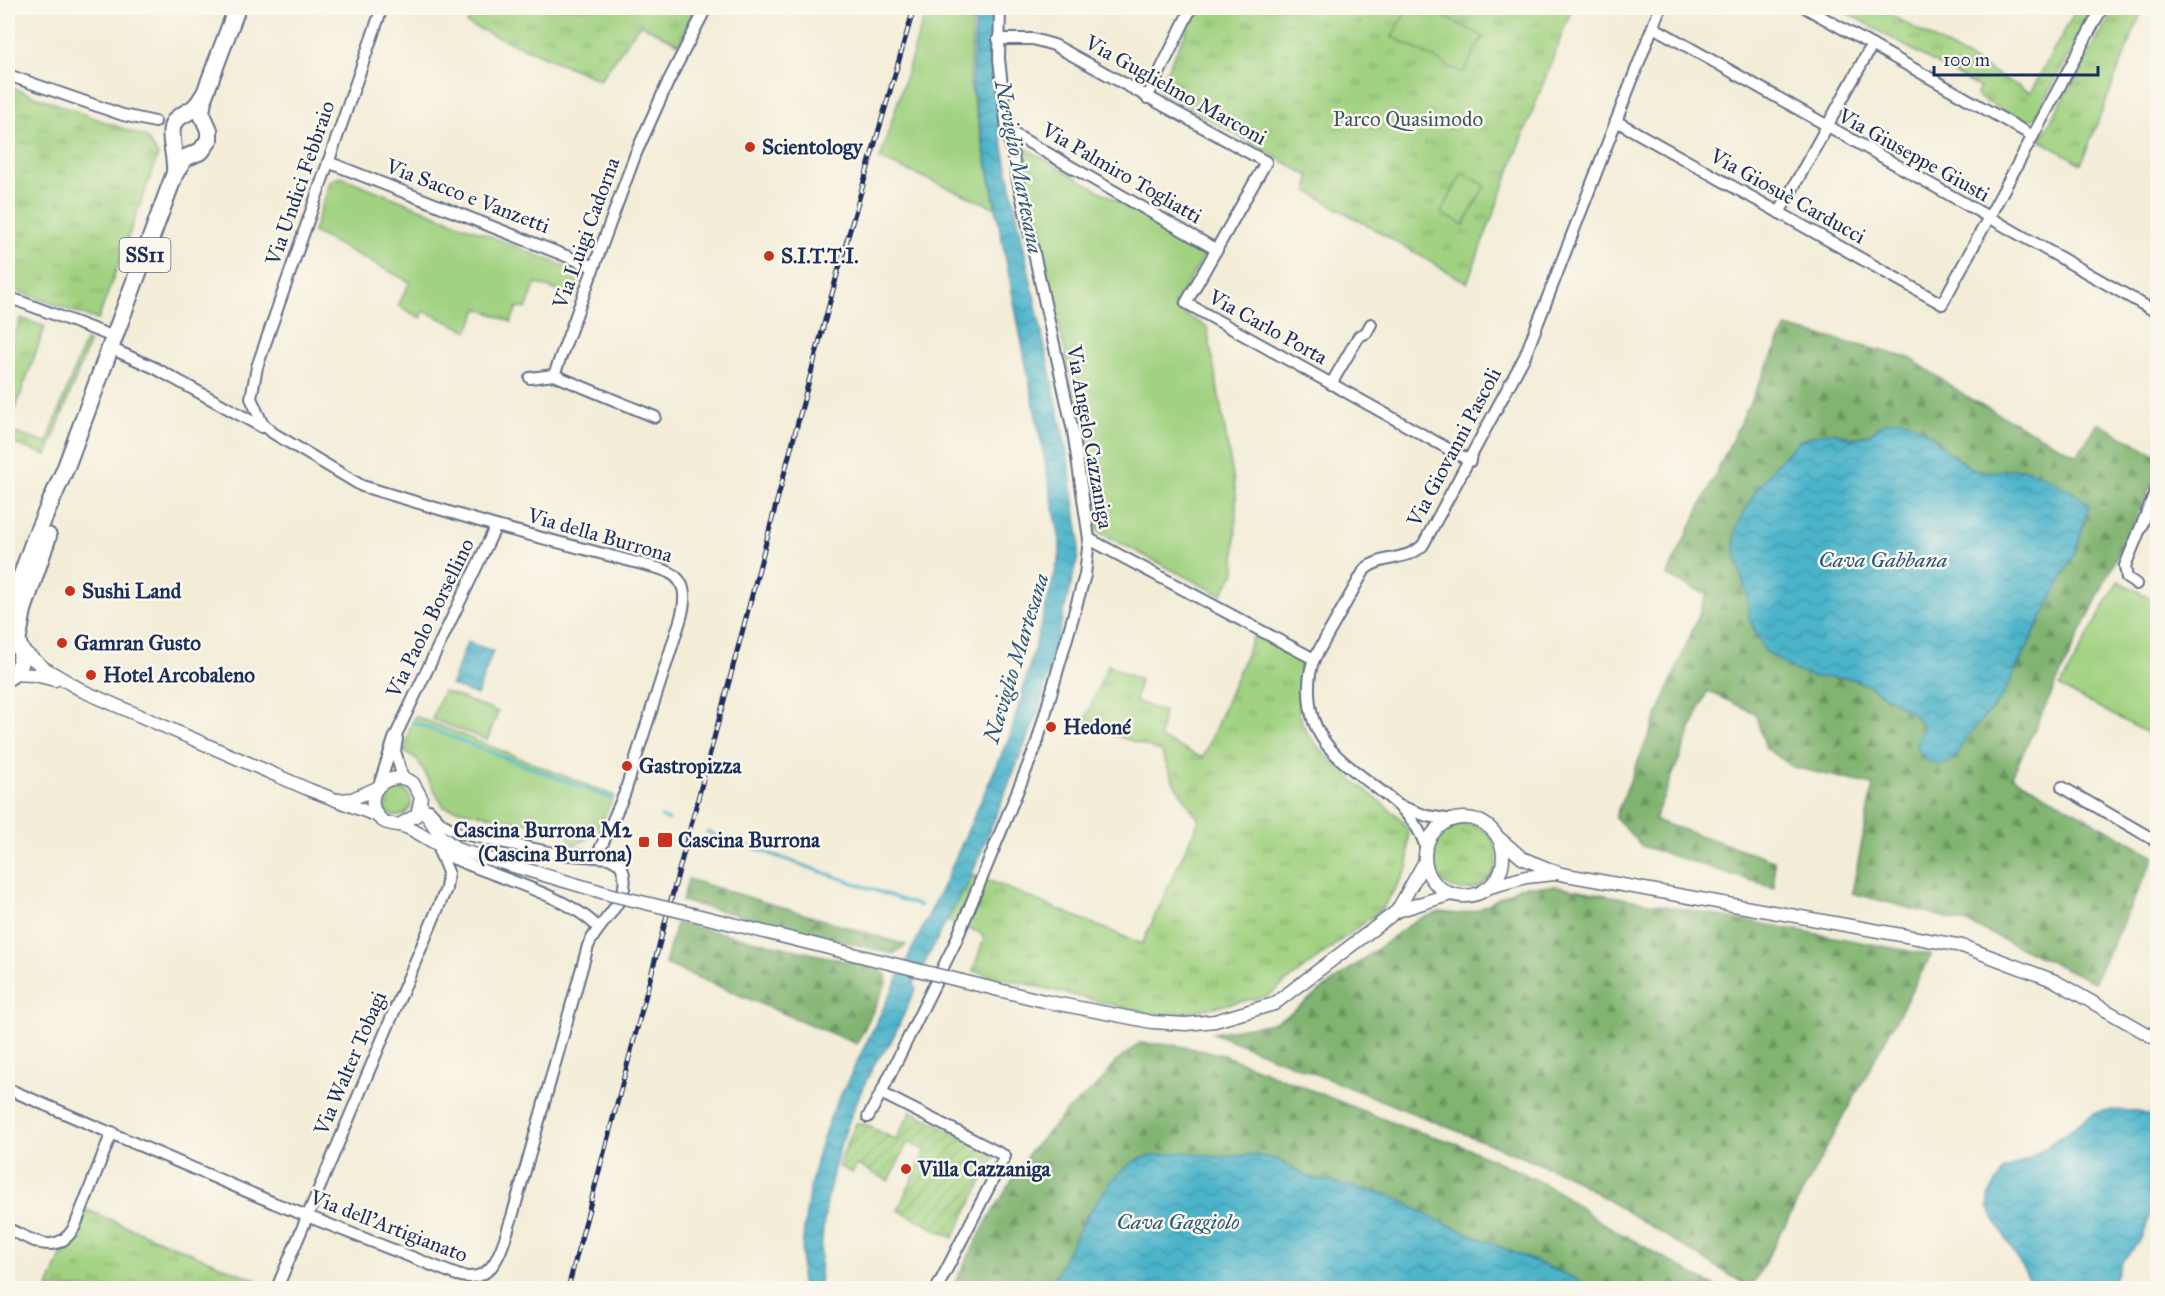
<svg xmlns="http://www.w3.org/2000/svg" width="2165" height="1296" viewBox="0 0 2165 1296" font-family="'IM FELL Great Primer',serif">
<style>
.grass{fill:url(#grass-tufts);stroke:#5e8070;stroke-width:1.5}
.forest{fill:url(#forest-firs);stroke:#4e7266;stroke-width:1.5;fill-rule:evenodd}
.park{fill:#a1d281;stroke:#5e8070;stroke-width:1.5}
.garden{fill:url(#garden-furrows);stroke:#5e8070;stroke-width:1.5}
.water{fill:url(#water-waves);stroke:#347294;stroke-width:1.5}
.lines{fill:none;stroke-linecap:round;stroke-linejoin:round}
.stream{stroke:#4cb4ca;stroke-width:3}
.minor-casing{stroke:#677289;stroke-width:14}
.tertiary-casing{stroke:#677289;stroke-width:15}
.primary-casing{stroke:#677289;stroke-width:20}
.minor{stroke:#fff;stroke-width:10}
.tertiary{stroke:#fff;stroke-width:12}
.primary{stroke:#fff;stroke-width:16}
.rail-casing{stroke:#1b2f5e;stroke-width:5}
.rail{stroke:#fbf7ec;stroke-width:3;stroke-dasharray:9;stroke-linecap:butt}
.tertiary-bridge-casing{stroke:#677289;stroke-width:15;stroke-linecap:butt}
.tertiary-bridge{stroke:#fff;stroke-width:12}
.poi-dot{fill:#c8321e;stroke:#fbf7ec;stroke-width:2}
.labels{text-anchor:middle;dominant-baseline:central;stroke-width:5;stroke-linejoin:round;paint-order:stroke}
.shield{fill:#fbf7ec;stroke:#5e6b89;stroke-width:1.5}
.shield-label{font-size:20px;font-weight:bold;fill:#1b2f5e}
.street-label{font-size:21px;fill:#1b2f5e;stroke:#fbf7ec}
.park-label{font-size:21px;fill:#3c5867;stroke:#fbf7ec}
.poi-label{font-size:21px;font-weight:bold;fill:#1b2f5e;stroke:#fbf7ec;text-anchor:start}
.water-label{font-size:22px;font-style:italic;fill:#2a577e;stroke:#fbf7ec}
</style>
<defs>
<pattern id="grass-tufts" width="24" height="20" patternUnits="userSpaceOnUse" patternTransform="scale(1.5)"><rect width="24" height="20" fill="#a1d281"/><path d="M3 7l-1-3M5 7V3M7 7l1-3M15 17l-1-3M17 17v-4M19 17l1-3" fill="none" stroke="#82ab6d"/></pattern>
<pattern id="forest-firs" width="22" height="20" patternUnits="userSpaceOnUse" patternTransform="scale(1.5)"><rect width="22" height="20" fill="#80b46f"/><path d="M5 1l3.5 6h-7zM16 11l3.5 6h-7z" fill="#68935e"/></pattern>
<pattern id="garden-furrows" width="10" height="10" patternUnits="userSpaceOnUse" patternTransform="scale(1.5)"><rect width="10" height="10" fill="#a1d281"/><path d="M-1 1l2-2M0 10L10 0M9 11l2-2" fill="none" stroke="#82ab6d"/></pattern>
<pattern id="water-waves" width="16" height="10" patternUnits="userSpaceOnUse" patternTransform="scale(1.5)"><rect width="16" height="10" fill="#4cb4ca"/><path d="M0 5q4-4 8 0t8 0" fill="none" stroke="#3e93a7"/></pattern>
</defs>
<rect width="100%" height="100%" fill="#fbf7ec"/>
<filter id="ink" filterUnits="userSpaceOnUse"><feTurbulence type="fractalNoise" baseFrequency=".0167" numOctaves="2"/><feDisplacementMap in="SourceGraphic" scale="12" xChannelSelector="R" yChannelSelector="G"/><feConvolveMatrix kernelMatrix="1 2 1 2 8 2 1 2 1" color-interpolation-filters="sRGB"/></filter>
<filter id="wash" filterUnits="userSpaceOnUse"><feTurbulence type="fractalNoise" baseFrequency=".008" numOctaves="4" result="noise"/><feDisplacementMap in="SourceGraphic" scale="24" xChannelSelector="R" yChannelSelector="G"/><feGaussianBlur stdDeviation="1.35" result="paint"/><feColorMatrix in="noise" values="0 0 0 0 0 0 0 0 0 0 0 0 0 0 0 0 0 1.4 0 .05"/><feComposite in="paint" operator="in"/></filter>
<g filter="url(#wash)">
<rect width="100%" height="100%" fill="#f3edd8"/>
<g class="grass">
<path d="M476 8H695L679 44 640 24 600 80 467 24Z"/>
<path d="M1198 8H1572L1467 283 1308 191 1309 176 1161 92 1159 86Z"/>
<path d="M1838 8H1879L2030 93 2077 8H2095L2035 118 2023 122 1976 96 1980 88Z"/>
<path d="M2115 8H2143L2081 164 2040 140Z"/>
<path d="M8 86 146 137 158 155 98 320 8 288Z"/>
<path d="M21 318 45 327 8 429V353Z"/>
<path d="M85 341 89 343 47 455 8 442V431L47 443Z"/>
<path d="M1254 635 1298 659 1305 673C1301 687 1297 703 1301 719 1310 752 1375 796 1402 820L1408 831V868L1382 909 1268 996 1180 1014 1147 1013 973 971 984 938 979 932 948 922 969 877 978 876 1142 944 1199 820 1174 783 1161 751 1083 724 1108 665 1140 680 1135 701 1164 712 1160 738 1203 758Z"/>
<circle cx="397" cy="802" r="14"/>
<circle cx="1464" cy="857" r="33"/>
<path d="M87 1210 256 1280 253 1288H48L64 1248 76 1237Z"/>
</g>
<g class="forest">
<path d="M1786 327 1910 358 1972 400 2077 455 2098 423 2157 455V473L2012 776 2155 856 2094 982 1970 924 1852 893 1873 785 1793 767 1766 748 1755 713 1707 691 1654 820 1774 860V888L1642 846 1615 817 1707 595 1667 576ZM1883 423 1933 435 1944 449 1973 469 1992 472 2027 469 2074 493 2085 522 2069 564 2002 697 1965 739 1957 756 1924 729 1914 714 1899 704 1868 685 1850 678 1832 677 1749 619 1748 600 1739 565 1744 513 1774 466 1787 454 1834 432C1855 441 1866 438 1883 423Z"/>
<path d="M688 879 906 945 893 954 682 901Z"/>
<path d="M1529 886H1557L1931 955 1751 1288 1567 1175 1213 1033 1273 1023 1288 1015 1416 920 1440 912 1459 914 1478 910 1519 887Z"/>
<path d="M676 923 877 968 886 975 887 982 857 1044 665 964Z"/>
<path d="M1139 1043 1175 1045 1224 1055 1403 1127 1458 1144 1523 1173 1560 1193 1599 1221 1718 1288H1591L1574 1278 1439 1221 1392 1196 1308 1177 1276 1159 1254 1155 1214 1157 1185 1152 1087 1214 1050 1288H952L987 1221 1029 1153 1067 1111 1100 1083 1115 1063Z"/>
</g>
<g class="park">
<path d="M927 8H973L970 84 996 208 880 159Z"/>
<path d="M1408 8H1427L1483 36 1463 73 1392 37Z"/>
<path d="M1018 144 1206 252 1174 308 1207 327 1236 494 1235 572 1221 595 1097 531 1093 474Z"/>
<path d="M1462 173 1485 185 1464 225 1441 213Z"/>
<path d="M341 177 575 270 581 278 574 297 536 283 526 309 517 307 511 322 479 308 468 331 424 311 421 318 398 306 410 282 313 232 331 180Z"/>
<path d="M2118 581 2157 601V738L2060 687Z"/>
<path d="M443 691 498 712 487 740 432 719Z"/>
<path d="M415 716 614 796C603 817 596 843 570 845L567 830 444 807 417 759 405 752 410 727Z"/>
</g>
<path class="garden" d="M911 1111 996 1154 953 1238 898 1210 926 1150 908 1142 889 1181 857 1165 852 1173 838 1166 856 1123 867 1125 896 1140Z"/>
<g class="water">
<path d="M976 8H995L993 56 1003 148 1068 458 1079 537 1078 557 1039 710 965 891H962L913 986 916 988C907 1006 898 1029 889 1045 885 1051 879 1056 875 1063 838 1133 819 1210 820 1288H801C801 1227 809 1170 832 1113L944 884 1011 733 1060 555V540L972 85Z"/>
<path d="M1900 419C1935 430 1941 452 1971 468 1989 477 2007 467 2025 469 2039 471 2077 495 2089 504L2077 548 2002 697 1965 739 1957 756 1942 766 1925 760 1915 744 1924 729 1914 714 1868 685 1850 678 1813 677 1796 671 1765 651 1749 619 1748 600 1734 546 1736 529 1752 497 1774 466 1799 441 1815 435 1834 432 1851 439 1869 435 1883 423Z"/>
<path d="M467 642 493 651 477 695 451 685Z"/>
<path d="M2108 1110 2136 1111 2157 1117 2158 1171 2155 1183 2157 1209 2150 1213C2144 1239 2141 1240 2125 1258 2118 1266 2115 1280 2109 1288H2034L1988 1207 1990 1193 2004 1170 2028 1159 2094 1113Z"/>
<path d="M1186 1152 1214 1157 1254 1155 1276 1159 1308 1177 1392 1196 1439 1221 1574 1278 1591 1288H1050C1067 1252 1102 1176 1139 1159 1152 1154 1172 1154 1186 1152Z"/>
</g>
<g class="lines">
<g class="stream">
<path d="M413 722 612 799"/>
<path d="M661 817 669 820"/>
<path d="M707 832 920 906"/>
</g>
</g>
</g>
<g filter="url(#ink)">
<g class="lines">
<defs>
<g id="minor">
<path d="M382 8 257 367 251 398 262 423 273 433 362 486 496 526 661 569C688 577 687 598 680 621L624 795 597 856"/>
<path d="M1806 8 2033 136"/>
<path d="M1653 27 2158 313"/>
<path d="M998 39H1033L1054 45 1266 162 1186 303 1470 461"/>
<path d="M8 75 123 115 155 122"/>
<path d="M1147 98 1191 8"/>
<path d="M1616 121 1942 304 2102 8"/>
<path d="M1007 130 1217 250"/>
<path d="M328 162 594 267"/>
<path d="M1779 213 1872 45"/>
<path d="M8 297 114 337"/>
<path d="M110 348 155 368 262 427"/>
<path d="M554 375 636 153 669 80 706 8"/>
<path d="M554 375 655 417"/>
<path d="M530 378 554 375"/>
<path d="M1331 384 1359 336 1366 333 1371 324"/>
<path d="M1089 539 1314 659 1365 569C1382 555 1408 561 1423 545L1525 356 1660 8"/>
<path d="M2136 584 2127 578 2125 566 2158 485"/>
<path d="M1314 659C1309 672 1308 690 1310 705 1319 775 1408 784 1426 848"/>
<path d="M397 739 395 751 403 778"/>
<path d="M379 786 394 739 496 526"/>
<path d="M2062 787 2158 842"/>
<path d="M1400 806 1427 816 1452 820"/>
<path d="M440 852C482 874 569 894 598 928"/>
<path d="M8 1089 274 1203 457 1275C496 1287 502 1245 512 1217L588 946C599 919 638 898 620 864L609 858 558 854 459 833 442 824 429 810"/>
<path d="M868 1117 881 1093"/>
<path d="M8 1229C33 1240 57 1258 75 1226L112 1132"/>
<path d="M277 1288 446 889 448 872 440 853"/>
<path d="M937 1288 1005 1156 881 1093 955 943 1036 746 1085 575 1089 539 1073 431 1007 130 999 59 1000 8"/>
</g>
<g id="tertiary">
<path d="M21 649 44 668 83 691 310 790 378 816"/>
<path d="M12 674 35 675 55 680"/>
<path d="M337 800 352 799 377 788"/>
<path d="M421 805 440 836 459 850 612 895"/>
<circle cx="1464" cy="857" r="39"/>
<path d="M399 825 417 815 421 797 413 783C392 768 361 790 377 815 384 826 395 823 406 827 427 836 441 851 465 853"/>
<path d="M1499 838 1522 858 1561 874 1962 946 2055 981 2158 1040"/>
<path d="M1490 887 1526 877 1554 874"/>
<path d="M1397 911 1425 861"/>
<path d="M696 915 877 960"/>
<path d="M962 981 1044 1001 1152 1022 1186 1024 1215 1021 1274 1004 1397 911 1451 894"/>
</g>
<g id="primary">
<path d="M175 173C177 156 166 132 175 121 184 110 192 116 203 96"/>
<path d="M8 614 35 538 66 467 175 173 185 158 201 151 209 140V130L201 112 204 96 237 8"/>
<path d="M17 642 23 610 48 536"/>
<path d="M8 677C26 667 26 646 8 635"/>
</g>
</defs>
<use href="#minor" class="minor-casing"/>
<use href="#tertiary" class="tertiary-casing"/>
<use href="#primary" class="primary-casing"/>
<use href="#minor" class="minor"/>
<use href="#tertiary" class="tertiary"/>
<use href="#primary" class="primary"/>
<defs>
<path id="rail" d="M568 1288 837 275 914 8"/>
</defs>
<use href="#rail" class="rail-casing"/>
<use href="#rail" class="rail"/>
<defs>
<g id="tertiary-bridge">
<path d="M612 895 696 915"/>
<path d="M877 960 962 981"/>
</g>
</defs>
<use href="#tertiary-bridge" class="tertiary-bridge-casing"/>
<use href="#tertiary-bridge" class="tertiary-bridge"/>
</g>
</g>
<g class="poi-dot">
<circle cx="750" cy="147" r="6"/>
<circle cx="769" cy="256" r="6"/>
<circle cx="70" cy="591" r="6"/>
<circle cx="62" cy="643" r="6"/>
<circle cx="91" cy="675" r="6"/>
<circle cx="1051" cy="727" r="6"/>
<circle cx="627" cy="766" r="6"/>
<rect x="657" y="832" width="16" height="16" rx="3"/>
<rect x="638" y="836" width="12" height="12" rx="3"/>
<circle cx="906" cy="1169" r="6"/>
</g>
<g class="labels">
<rect class="shield" x="119.5" y="238" width="51" height="34" rx="4.5"/>
<g class="shield-label">
<text x="145" y="255">SS11</text>
</g>
<g class="street-label">
<text transform="translate(1176 90) rotate(29)">Via Guglielmo Marconi</text>
<text transform="translate(1914 155) rotate(29)">Via Giuseppe Giusti</text>
<text transform="translate(1122 173) rotate(30)">Via Palmiro Togliatti</text>
<text transform="translate(300 183) rotate(-71)">Via Undici Febbraio</text>
<text transform="translate(468 196) rotate(21)">Via Sacco e Vanzetti</text>
<text transform="translate(1788 196) rotate(29)">Via Giosuè Carducci</text>
<text transform="translate(586 233) rotate(-70)">Via Luigi Cadorna</text>
<text transform="translate(1268 327) rotate(29)">Via Carlo Porta</text>
<text transform="translate(1090 437) rotate(80)">Via Angelo Cazzaniga</text>
<text transform="translate(1454 447) rotate(-62)">Via Giovanni Pascoli</text>
<text transform="translate(600 535) rotate(16)">Via della Burrona</text>
<text transform="translate(430 618) rotate(-64)">Via Paolo Borsellino</text>
<text transform="translate(350 1063) rotate(-67)">Via Walter Tobagi</text>
<text transform="translate(389 1226) rotate(21)">Via dell'Artigianato</text>
</g>
<g class="park-label">
<text x="1408" y="119">Parco Quasimodo</text>
</g>
<g class="poi-label">
<text x="762" y="147">Scientology</text>
<text x="781" y="256">S.I.T.T.I.</text>
<text x="82" y="591">Sushi Land</text>
<text x="74" y="643">Gamran Gusto</text>
<text x="103" y="675">Hotel Arcobaleno</text>
<text x="1063" y="727">Hedoné</text>
<text x="639" y="766">Gastropizza</text>
<text x="632" y="830" text-anchor="end">Cascina Burrona M2<tspan x="632" dy="24">(Cascina Burrona)</tspan></text>
<text x="678" y="840">Cascina Burrona</text>
<text x="918" y="1169">Villa Cazzaniga</text>
</g>
<g class="water-label">
<text transform="translate(1019 167) rotate(79)">Naviglio Martesana</text>
<text x="1883" y="559">Cava Gabbana</text>
<text transform="translate(1016 658) rotate(-73)">Naviglio Martesana</text>
<text x="1178" y="1221">Cava Gaggiolo</text>
</g>
</g>
<rect width="2165" height="1296" fill="none" stroke="#fbf7ec" stroke-width="30"/>
<path d="M1934 66v9h164v-9" fill="none" stroke="#1b2f5e" stroke-width="3"/>
<text x="1943" y="66" font-size="18" fill="#1b2f5e" stroke="#fbf7ec" stroke-width="4.5" paint-order="stroke">100 m</text>
</svg>
